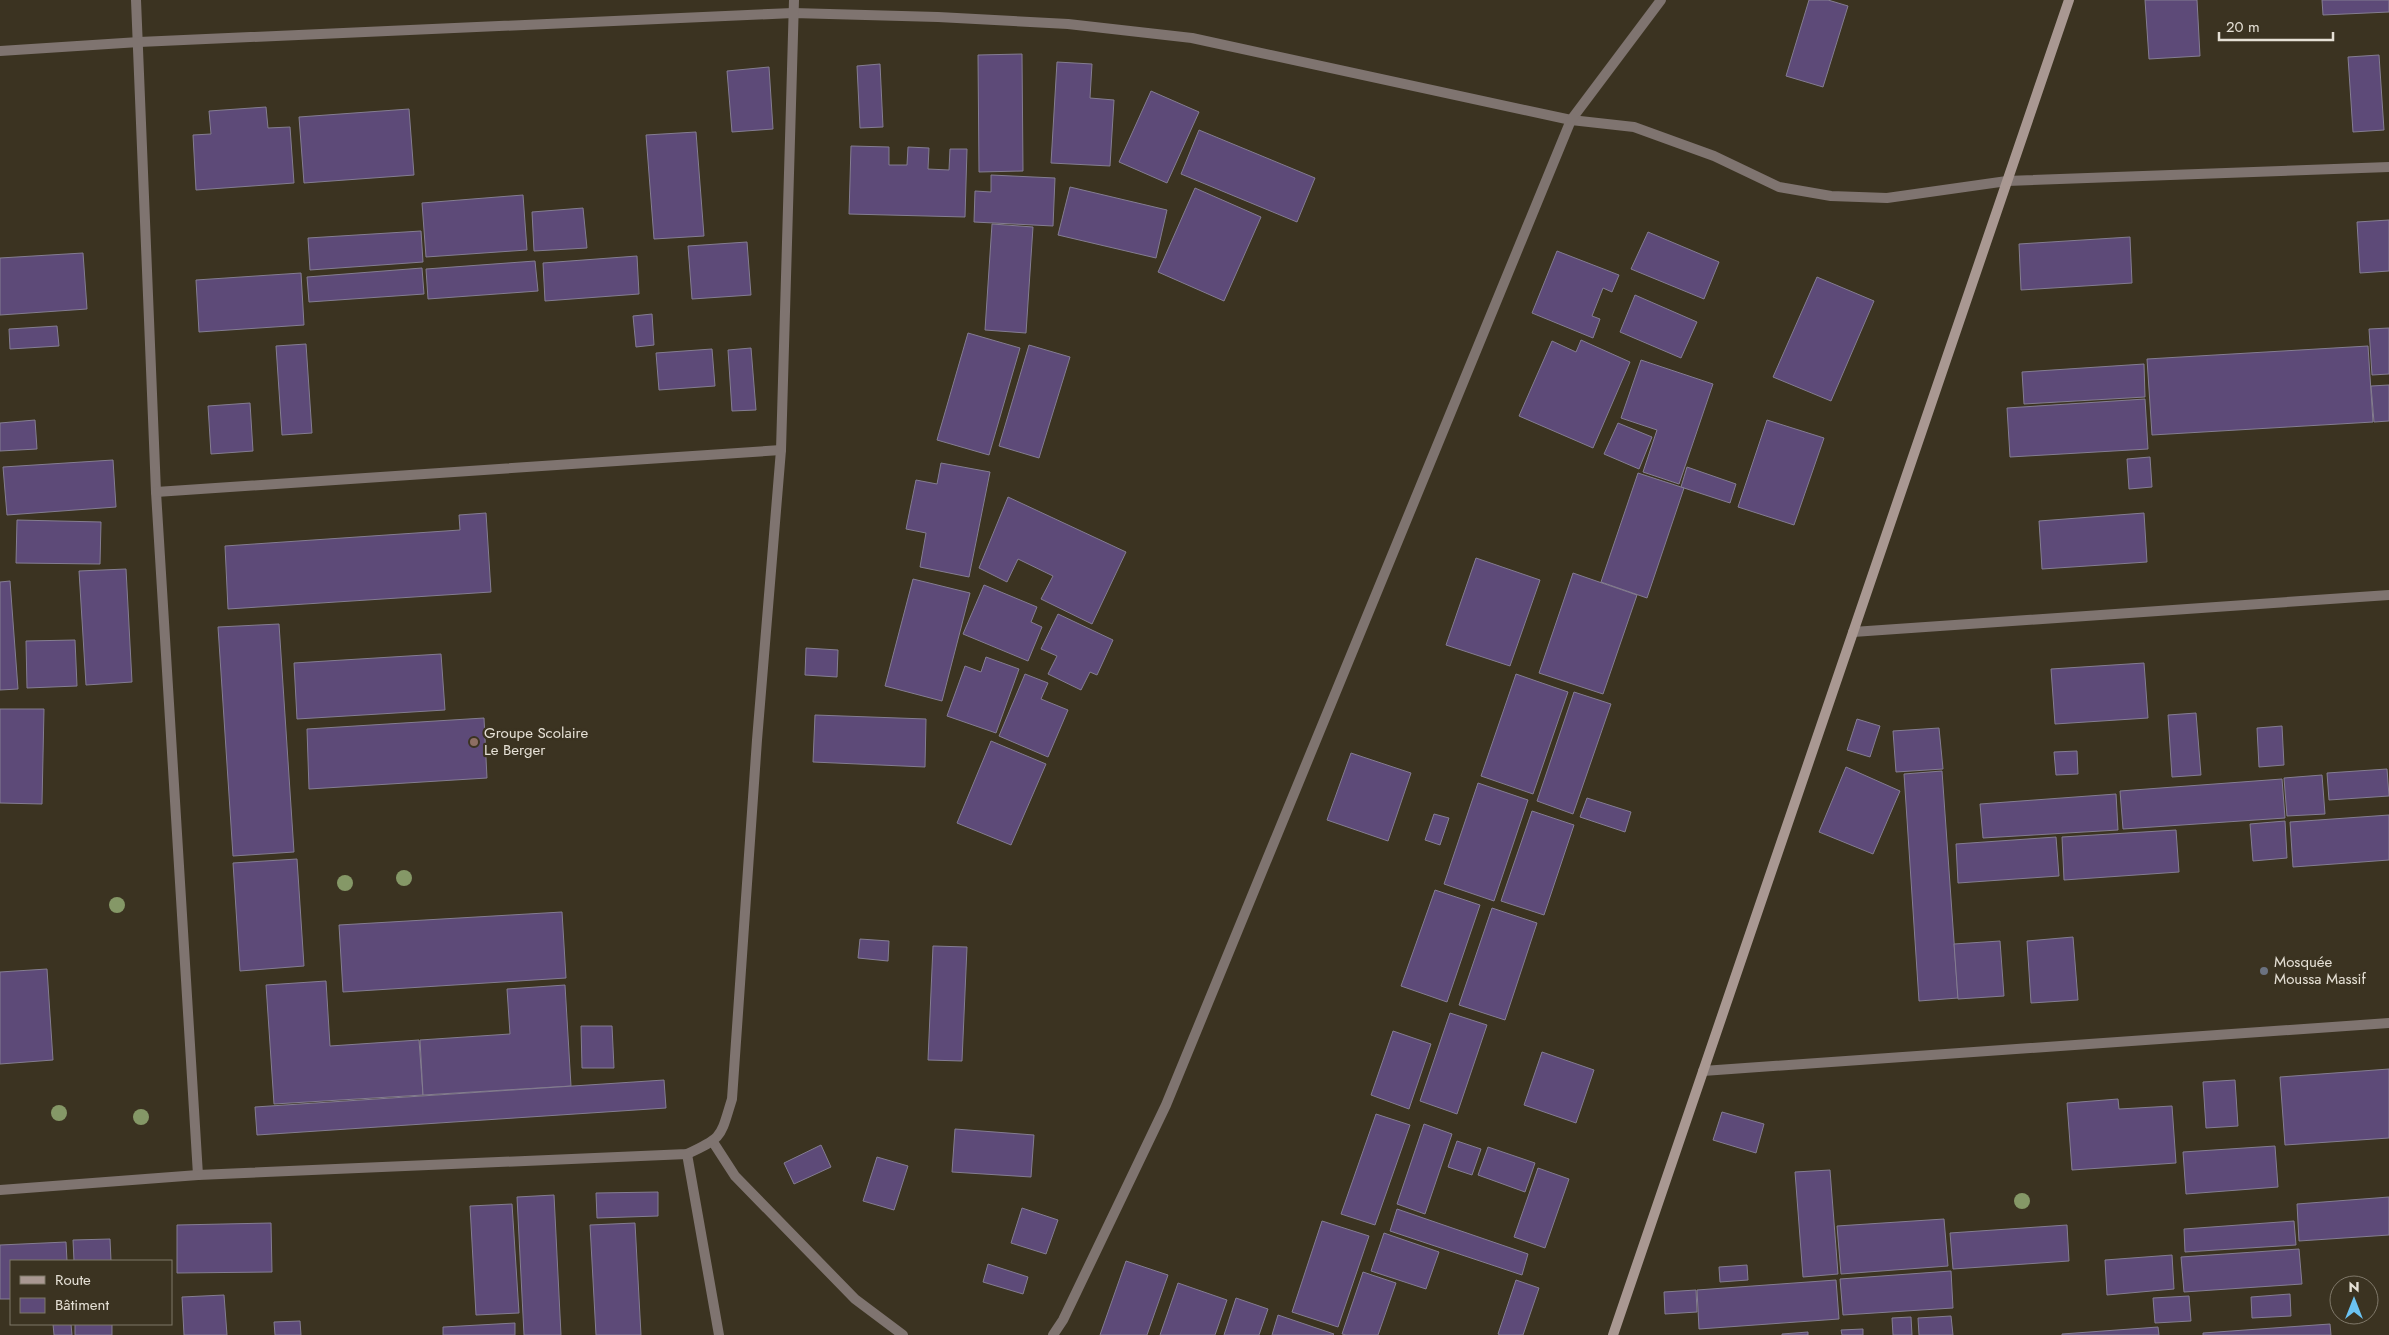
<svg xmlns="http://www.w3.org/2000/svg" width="2389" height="1335" viewBox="0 0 2389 1335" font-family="Jost,sans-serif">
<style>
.building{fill:#5d4a78;stroke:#847d91}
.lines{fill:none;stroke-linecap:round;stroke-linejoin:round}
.street{stroke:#7f7470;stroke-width:10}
.secondary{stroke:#a99892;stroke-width:10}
.tree{fill:#859867}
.education-dot{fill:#8d6e63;stroke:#3b3321;stroke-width:2}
.worship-dot{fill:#6b7280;stroke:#3b3321;stroke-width:2}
.labels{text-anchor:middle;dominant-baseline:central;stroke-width:4.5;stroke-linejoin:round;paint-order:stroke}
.poi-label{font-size:15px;fill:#e5e0d5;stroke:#3b3321;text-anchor:start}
</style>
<rect width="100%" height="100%" fill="#3b3321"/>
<g class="building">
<path d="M1809 0H1828L1848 6 1823 87 1786 76Z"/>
<path d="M2145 0H2197L2200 56 2149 59Z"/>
<path d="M2322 0H2389V12L2323 15Z"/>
<path d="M1022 54 1023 171 979 172 978 55Z"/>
<path d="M2379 55 2384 130 2353 132 2348 57Z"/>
<path d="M1057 62 1092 64 1090 98 1114 100 1110 166 1051 163Z"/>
<path d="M880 64 883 127 860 128 857 66Z"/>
<path d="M769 67 773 129 732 132 727 71Z"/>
<path d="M1151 91 1199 112 1167 183 1119 162Z"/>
<path d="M266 107 268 128 290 127 294 183 196 190 193 135 211 134 209 111Z"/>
<path d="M409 109 414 175 304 183 299 117Z"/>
<path d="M1199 130 1315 178 1297 222 1181 174Z"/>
<path d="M696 132 704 236 654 239 646 135Z"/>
<path d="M851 146 889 147V165H907L908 147 929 148 928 169 949 170 950 149H967L965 217 849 214Z"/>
<path d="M991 175 1055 178 1053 226 974 222 975 191 991 192Z"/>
<path d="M1070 187 1167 210 1156 258 1058 235Z"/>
<path d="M1195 188 1261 217 1224 301 1158 272Z"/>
<path d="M523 195 527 250 426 257 422 203Z"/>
<path d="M583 208 587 248 534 251 532 212Z"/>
<path d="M2389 220V271L2360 273 2357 222Z"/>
<path d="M992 224 1033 227 1026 333 985 330Z"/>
<path d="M421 231 423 262 310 270 308 238Z"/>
<path d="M1648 232 1719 262 1704 299 1631 269Z"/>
<path d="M2130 237 2132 283 2021 290 2019 244Z"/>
<path d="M747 242 751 295 692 299 688 246Z"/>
<path d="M1557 251 1619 275 1612 292 1603 288 1592 316 1600 319 1593 338 1532 313Z"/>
<path d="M83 253 87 309 0 315V258Z"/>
<path d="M637 256 639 294 545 301 543 263Z"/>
<path d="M535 261 538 291 428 299 426 269Z"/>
<path d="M422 268 424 294 309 302 307 277Z"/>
<path d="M301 273 304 325 199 332 196 280Z"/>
<path d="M1817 277 1874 301 1831 401 1773 377Z"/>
<path d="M1635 295 1697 322 1681 358 1620 332Z"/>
<path d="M652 314 654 345 636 347 633 316Z"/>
<path d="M57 326 59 346 10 349 9 329Z"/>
<path d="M2389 328V374L2372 375 2369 329Z"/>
<path d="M968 333 1020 348 989 455 937 440Z"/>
<path d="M1581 340 1630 362 1593 448 1519 416 1552 341 1576 352Z"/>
<path d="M306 344 312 433 282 435 276 346Z"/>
<path d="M1029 345 1070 357 1039 458 999 446Z"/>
<path d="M2368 346 2373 422 2152 435 2147 359Z"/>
<path d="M751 348 756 410 732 411 728 350Z"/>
<path d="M712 349 715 386 659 390 656 353Z"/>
<path d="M1641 360 1713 384 1679 484 1643 472 1657 430 1621 418Z"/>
<path d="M2144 364 2145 397 2024 404 2022 372Z"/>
<path d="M2389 385V421L2374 422 2371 386Z"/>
<path d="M2145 399 2148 449 2010 457 2007 408Z"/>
<path d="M250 403 253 451 211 454 208 406Z"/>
<path d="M35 420 37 449 0 451V423Z"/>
<path d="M1767 420 1824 438 1794 525 1738 507Z"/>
<path d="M1618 423 1652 437 1639 469 1604 454Z"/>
<path d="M2150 457 2152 487 2129 489 2127 459Z"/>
<path d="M113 460 116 507 7 515 3 467Z"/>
<path d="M941 463 990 472 969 577 920 567 926 533 906 529 916 480 937 484Z"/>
<path d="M1687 467 1736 484 1730 503 1681 487Z"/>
<path d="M1638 473 1684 488 1647 598 1601 582Z"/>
<path d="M1008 497 1126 552 1092 624 1041 599 1053 576 1018 559 1007 582 979 568Z"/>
<path d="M486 513 491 592 228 609 225 546 460 530 459 515Z"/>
<path d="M2144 513 2147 562 2042 569 2039 521Z"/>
<path d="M17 520 101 522 100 564 16 563Z"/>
<path d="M1476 558 1540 580 1510 666 1446 645Z"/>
<path d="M126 569 132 682 86 685 79 571Z"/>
<path d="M1573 573 1637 595 1603 694 1539 673Z"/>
<path d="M913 579 970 593 942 701 885 686Z"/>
<path d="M10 581 18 689 0 690V582Z"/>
<path d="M984 585 1037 607 1031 622 1042 627 1028 661 963 634Z"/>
<path d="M1058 614 1113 640 1097 675 1090 672 1081 690 1048 674 1057 656 1041 649Z"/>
<path d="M279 624 294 852 233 856 218 627Z"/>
<path d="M75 640 77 686 27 688 26 641Z"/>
<path d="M806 648 838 650 837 677 805 675Z"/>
<path d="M441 654 445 710 297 719 294 663Z"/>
<path d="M986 657 1019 669 996 733 947 716 965 666 981 672Z"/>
<path d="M2144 663 2148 718 2055 724 2051 669Z"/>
<path d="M1025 674 1048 683 1041 699 1068 710 1048 757 999 736Z"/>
<path d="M1516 674 1568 692 1533 794 1481 776Z"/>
<path d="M1574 692 1611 704 1573 814 1537 801Z"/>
<path d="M0 709H44L42 804 0 803Z"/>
<path d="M2196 713 2201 775 2172 777 2168 715Z"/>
<path d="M815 715 926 719 925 767 813 762Z"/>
<path d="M484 718 487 778 309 789 307 729Z"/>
<path d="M1857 719 1880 726 1870 757 1847 750Z"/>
<path d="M2282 726 2284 765 2259 767 2257 728Z"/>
<path d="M1939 728 1943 769 1896 772 1893 731Z"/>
<path d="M991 741 1046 764 1011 845 957 823Z"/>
<path d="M2077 751 2078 774 2056 775 2054 752Z"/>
<path d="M1351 753 1411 773 1388 841 1327 820Z"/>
<path d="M1846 767 1900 791 1873 854 1819 832Z"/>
<path d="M2387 769 2389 796 2329 800 2327 773Z"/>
<path d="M1942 771 1958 998 1919 1001 1904 774Z"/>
<path d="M2322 775 2325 814 2287 816 2284 778Z"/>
<path d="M2282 779 2285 818 2123 829 2120 791Z"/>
<path d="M1478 783 1528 800 1494 901 1444 884Z"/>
<path d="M2116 794 2118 830 1983 838 1980 804Z"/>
<path d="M1587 798 1631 812 1625 832 1580 817Z"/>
<path d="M1532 811 1574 825 1544 915 1501 901Z"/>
<path d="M1434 814 1449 818 1440 845 1425 840Z"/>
<path d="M2389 815V860L2293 867 2290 822Z"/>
<path d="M2285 821 2287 858 2253 861 2250 824Z"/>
<path d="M2176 830 2179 872 2064 880 2062 837Z"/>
<path d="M2056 837 2059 876 1958 883 1956 844Z"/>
<path d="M297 859 304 966 240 971 233 863Z"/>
<path d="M1435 890 1480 905 1447 1002 1401 986Z"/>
<path d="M1492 908 1537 923 1505 1020 1459 1005Z"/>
<path d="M562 912 566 978 343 992 339 925Z"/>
<path d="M2073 937 2078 1000 2031 1003 2027 941Z"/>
<path d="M860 939 889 941 888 961 858 958Z"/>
<path d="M2000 941 2004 996 1958 999 1954 944Z"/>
<path d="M933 946 967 947 962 1061 928 1060Z"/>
<path d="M47 969 53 1060 0 1064V972Z"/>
<path d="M326 981 330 1046 419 1040 423 1095 274 1104 266 985Z"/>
<path d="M565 985 571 1086 423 1095 420 1040 510 1034 507 989Z"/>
<path d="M1450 1013 1487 1025 1457 1114 1420 1101Z"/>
<path d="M581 1026H612L614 1068H582Z"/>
<path d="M1393 1031 1431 1044 1409 1109 1371 1095Z"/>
<path d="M1542 1052 1594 1070 1576 1123 1524 1105Z"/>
<path d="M2389 1069V1138L2285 1145 2280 1077Z"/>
<path d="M664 1080 666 1108 257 1135 255 1107Z"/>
<path d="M2235 1080 2238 1126 2206 1128 2203 1082Z"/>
<path d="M2118 1099 2119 1109 2172 1106 2176 1163 2072 1170 2067 1103Z"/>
<path d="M1722 1112 1764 1124 1756 1153 1713 1140Z"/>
<path d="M1376 1114 1410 1125 1375 1225 1341 1214Z"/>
<path d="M1424 1124 1452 1134 1425 1214 1397 1204Z"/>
<path d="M955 1129 1034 1135 1031 1177 952 1172Z"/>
<path d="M1457 1141 1481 1149 1472 1175 1448 1167Z"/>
<path d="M821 1145 831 1167 794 1184 784 1163Z"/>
<path d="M2275 1146 2278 1187 2186 1194 2183 1152Z"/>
<path d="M1488 1147 1535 1163 1525 1192 1478 1175Z"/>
<path d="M877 1157 908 1166 894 1210 863 1201Z"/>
<path d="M1538 1168 1569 1179 1545 1248 1514 1237Z"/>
<path d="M1830 1170 1838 1274 1803 1277 1795 1172Z"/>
<path d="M658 1192V1216L597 1218 596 1193Z"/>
<path d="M554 1195 561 1335H524L517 1197Z"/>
<path d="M2389 1197V1235L2299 1241 2297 1204Z"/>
<path d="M512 1204 519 1313 476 1315 470 1206Z"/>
<path d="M1022 1208 1058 1220 1046 1254 1011 1243Z"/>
<path d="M1397 1209 1528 1254 1522 1275 1390 1231Z"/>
<path d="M1944 1219 1948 1266 1841 1274 1837 1226Z"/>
<path d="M1322 1221 1369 1236 1338 1327 1292 1312Z"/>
<path d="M2294 1221 2296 1245 2185 1252 2184 1229Z"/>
<path d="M271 1223 272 1272 177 1273V1225Z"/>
<path d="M635 1223 641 1335H596L590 1225Z"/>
<path d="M2067 1225 2069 1261 1953 1269 1950 1233Z"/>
<path d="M1384 1233 1439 1252 1426 1289 1371 1271Z"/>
<path d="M110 1239 111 1261H74L73 1240Z"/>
<path d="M66 1242 67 1261H11V1299H0V1245Z"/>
<path d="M2299 1249 2302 1284 2184 1292 2181 1257Z"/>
<path d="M2172 1255 2174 1289 2107 1295 2105 1260Z"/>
<path d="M1126 1261 1168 1275 1147 1335H1100Z"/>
<path d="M988 1264 1028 1277 1023 1294 983 1282Z"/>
<path d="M1747 1265 1748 1280 1720 1282 1719 1267Z"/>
<path d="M1951 1271 1953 1308 1843 1315 1840 1279Z"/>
<path d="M1363 1272 1396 1283 1378 1335H1346L1342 1334Z"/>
<path d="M1516 1280 1539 1288 1523 1335H1500L1498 1334Z"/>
<path d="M1836 1280 1839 1319 1699 1329 1697 1290Z"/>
<path d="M1178 1283 1227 1300 1215 1335H1160Z"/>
<path d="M1696 1290 1697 1312 1665 1314 1664 1292Z"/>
<path d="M2290 1294 2291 1316 2252 1318 2251 1297Z"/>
<path d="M224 1295 227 1335H184L182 1297Z"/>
<path d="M2189 1296 2191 1321 2155 1323 2153 1298Z"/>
<path d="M1236 1298 1268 1309 1259 1335H1224Z"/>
<path d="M1278 1315 1334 1334 1333 1335H1272Z"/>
<path d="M1951 1316 1953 1335H1919L1918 1318Z"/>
<path d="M1911 1317 1912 1335H1893L1892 1318Z"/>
<path d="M300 1321 301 1335H275L274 1322Z"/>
<path d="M515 1323V1335H443V1327Z"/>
<path d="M53 1324H71L72 1335H54Z"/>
<rect x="75" y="1324" width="37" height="11"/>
<path d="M2330 1324 2331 1335H2203V1333Z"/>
<path d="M2158 1327 2159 1335H2062V1334Z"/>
<path d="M1863 1329V1335H1842L1841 1330Z"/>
<path d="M1808 1332V1335H1782V1334Z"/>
</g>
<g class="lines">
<g class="street">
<path d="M136 0 156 492 198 1175"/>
<path d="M0 51 139 42 793 13 938 17 1068 24 1192 38 1571 120 1634 127 1714 156 1779 187 1831 196 1887 198 2007 181 2389 167"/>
<path d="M156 492 781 450"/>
<path d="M1853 632 2389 595"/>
<path d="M1703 1071 2389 1023"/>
<path d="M713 1142 735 1176 855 1299 903 1335"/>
<path d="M687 1154 719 1335"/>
<path d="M0 1190 198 1175 687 1154C724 1137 720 1137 732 1099L757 740 781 450 794 0"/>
<path d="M1053 1335 1063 1320 1166 1105 1571 120 1661 0"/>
</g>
<path class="secondary" d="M1613 1335 2069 0"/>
</g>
<g class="tree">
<circle cx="404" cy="878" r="8"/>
<circle cx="345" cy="883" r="8"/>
<circle cx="117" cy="905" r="8"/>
<circle cx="59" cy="1113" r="8"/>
<circle cx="141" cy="1117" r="8"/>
<circle cx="2022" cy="1201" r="8"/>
</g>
<circle class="education-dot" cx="474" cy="742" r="5"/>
<circle class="worship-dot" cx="2264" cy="971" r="5"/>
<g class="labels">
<g class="poi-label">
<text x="484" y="733">Groupe Scolaire<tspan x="484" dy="17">Le Berger</tspan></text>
<text x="2274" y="962">Mosquée<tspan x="2274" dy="17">Moussa Massif</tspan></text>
</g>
</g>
<rect x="10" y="1260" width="162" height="65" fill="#3b3321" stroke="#7f7869"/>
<rect x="20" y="1276" width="25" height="8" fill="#a99892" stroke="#7f7869"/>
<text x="55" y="1285" font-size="15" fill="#e5e0d5">Route</text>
<rect x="20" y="1298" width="25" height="15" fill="#5d4a78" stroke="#7f7869"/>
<text x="55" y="1310" font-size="15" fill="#e5e0d5">Bâtiment</text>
<g transform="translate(2354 1300)"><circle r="24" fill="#3b3321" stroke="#7f7869"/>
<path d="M0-4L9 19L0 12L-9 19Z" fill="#6bc3f2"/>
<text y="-8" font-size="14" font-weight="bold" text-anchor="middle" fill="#e5e0d5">N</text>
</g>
<path d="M2219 32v8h114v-8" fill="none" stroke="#e5e0d5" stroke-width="2.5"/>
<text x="2226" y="32" font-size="15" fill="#e5e0d5" stroke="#3b3321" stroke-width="4" paint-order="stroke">20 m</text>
</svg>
